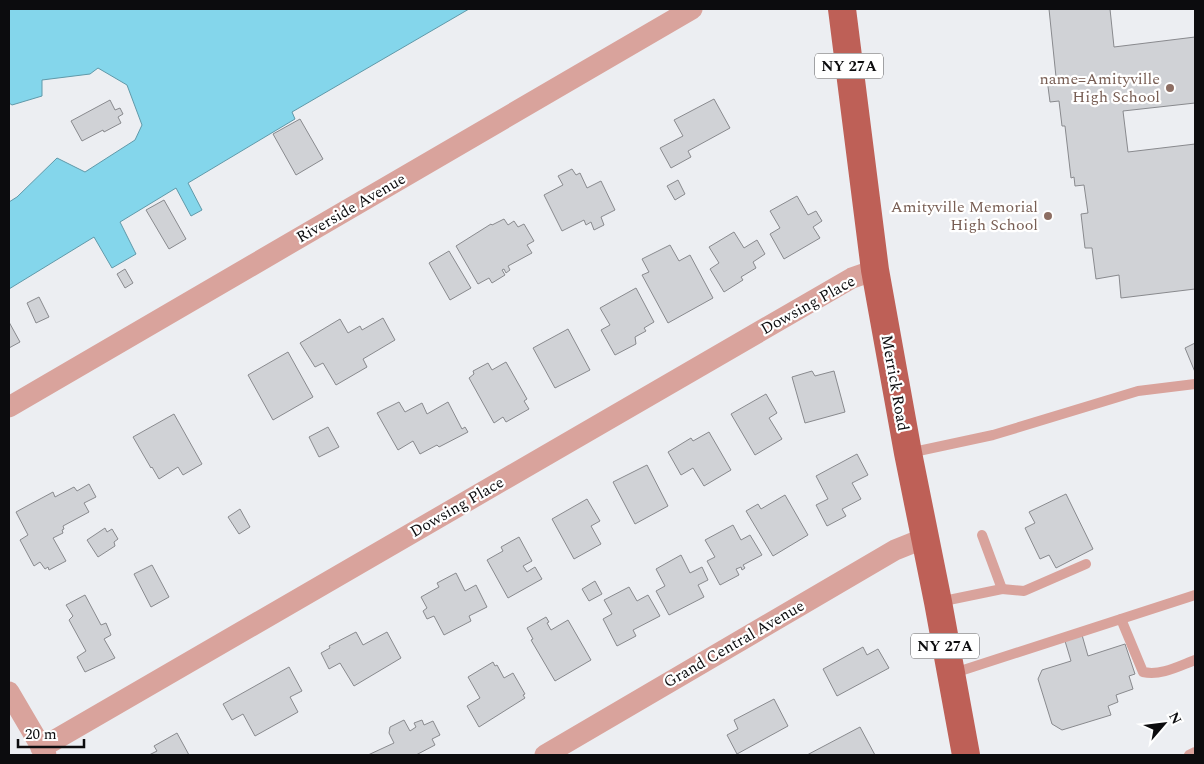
<svg xmlns="http://www.w3.org/2000/svg" width="1204" height="764" viewBox="0 0 1204 764" font-family="Spectral,serif">
<style>
.water{fill:#84d6eb;stroke:#6099a9}
.building{fill:#d0d2d6;stroke:#898a8e}
.lines{fill:none;stroke-linecap:round;stroke-linejoin:round}
.lane{stroke:#d9a39c;stroke-width:10}
.street{stroke:#d9a39c;stroke-width:21}
.primary{stroke:#be6057;stroke-width:28}
.education-dot{fill:#8d6e63;stroke:#fff;stroke-width:2}
.labels{text-anchor:middle;dominant-baseline:central;stroke-width:4.5;stroke-linejoin:round;paint-order:stroke}
.shield{fill:#fff;stroke:#555556;stroke-width:1}
.shield-label{font-size:15px;font-weight:bold;fill:#0c0c0e}
.education-label{font-size:16px;fill:#785e54;stroke:#fff;text-anchor:end}
.street-label{font-size:16px;fill:#0c0c0e;stroke:#fff}
</style>
<rect width="100%" height="100%" fill="#eceef2"/>
<path class="water" d="M9 9H469L292 112 295 119 188 183 202 210 191 216 176 188 120 222 136 254 112 268 94 237 9 289V202L17 197 57 158 85 172 135 140 142 125 127 85 98 68 90 74 42 80V96L12 105 9 103Z"/>
<g class="building">
<path d="M1049 9H1110L1114 47 1195 37V103L1123 111 1128 152 1195 144V289L1121 298 1119 275 1096 279 1092 248H1085L1081 214 1088 213 1084 185 1075 186 1074 177 1071 178 1065 126H1062L1059 101 1050 102 1047 79 1056 77Z"/>
<path d="M714 99 730 128 688 151 691 157 671 168 660 148 683 136 674 120Z"/>
<path d="M110 100 115 110 120 108 123 114 118 117 121 123 104 132 103 130 82 141 71 121Z"/>
<path d="M300 119 323 159 296 175 273 134Z"/>
<path d="M572 169 576 175 580 173 587 188 601 181 615 210 601 217 604 225 594 230 591 222 586 225 584 220 562 231 544 195 563 185 558 176Z"/>
<path d="M678 180 685 194 675 200 667 186Z"/>
<path d="M797 196 808 215 816 211 822 221 813 227 820 238 784 259 770 234 780 228 770 211Z"/>
<path d="M164 200 186 239 169 249 146 210Z"/>
<path d="M504 219 508 225 514 221 518 227 524 224 534 241 527 245 532 253 508 266 510 270 506 273 504 269 502 270 505 275 492 283 489 278 478 284 456 246 491 224 492 225Z"/>
<path d="M734 232 744 248 757 240 765 254 753 262 756 268 741 277 743 280 724 292 710 269 719 263 709 247Z"/>
<path d="M670 245 679 261 690 255 713 298 668 323 642 275 649 272 642 259Z"/>
<path d="M449 251 471 288 450 300 429 263Z"/>
<path d="M125 269 133 283 125 288 117 274Z"/>
<path d="M636 288 654 322 644 328 646 331 635 337 636 344 615 355 601 330 610 325 600 308Z"/>
<path d="M39 297 49 317 36 323 27 303Z"/>
<path d="M383 318 395 340 363 359 367 367 336 385 323 363 315 367 300 343 340 319 348 333 360 326 362 330Z"/>
<path d="M9 322 20 342 9 348Z"/>
<path d="M568 329 590 370 555 388 533 348Z"/>
<path d="M1195 343V372L1185 348Z"/>
<path d="M288 352 313 397 273 420 248 375Z"/>
<path d="M506 362 527 399 524 401 529 409 506 422 503 417 494 423 469 378 474 374 473 371 488 363 492 370Z"/>
<path d="M812 371 815 376 834 371 845 412 805 423 792 377Z"/>
<path d="M766 394 777 413 769 418 782 439 755 455 731 414Z"/>
<path d="M399 402 405 412 422 403 427 414 448 402 462 429 465 427 468 432 439 447 437 445 420 454 413 441 398 450 377 413Z"/>
<path d="M174 414 202 464 183 475 178 467 159 479 152 467 151 468 133 437Z"/>
<path d="M328 427 339 447 319 457 309 437Z"/>
<path d="M709 432 731 470 704 486 693 468 681 475 668 452 691 438 693 441Z"/>
<path d="M857 454 868 475 852 483 861 499 842 509 846 516 827 526 816 505 828 499 816 476Z"/>
<path d="M647 465 668 506 635 524 613 482Z"/>
<path d="M89 484 96 497 84 503 89 512 63 526 64 529 62 530 63 533 53 538 66 561 49 570 48 567 45 569 40 562 34 566 20 540 28 535 16 512 53 492 55 497 74 487 77 491Z"/>
<path d="M1066 494 1093 549 1056 568 1049 555 1040 559 1025 528 1035 523 1029 512Z"/>
<path d="M785 495 808 535 773 556 746 511 758 504 761 509Z"/>
<path d="M587 499 600 521 591 526 601 544 574 559 552 519Z"/>
<path d="M240 509 250 527 239 534 228 517Z"/>
<path d="M733 525 741 540 750 535 762 555 743 565 745 568 742 570 741 567 736 569 739 575 720 585 707 561 715 557 705 540Z"/>
<path d="M105 528 107 532 112 529 118 539 114 542 115 546 98 557 87 540Z"/>
<path d="M519 537 532 561 523 566 527 572 535 567 542 579 508 598 487 560 503 551 501 547Z"/>
<path d="M681 555 690 573 702 567 708 580 698 585 704 597 669 615 656 591 665 586 656 569Z"/>
<path d="M152 565 169 597 151 607 134 574Z"/>
<path d="M456 573 465 591 476 585 487 607 469 616 471 621 444 635 434 616 427 619 423 611 427 608 421 597 439 587 437 583Z"/>
<path d="M595 581 602 594 589 601 582 589Z"/>
<path d="M629 587 637 601 648 595 660 616 633 630 636 636 617 646 603 619 612 614 604 600Z"/>
<path d="M85 595 101 625 106 623 111 635 104 639 115 658 85 672 77 657 86 651 69 620 73 616 66 605Z"/>
<path d="M546 617 549 622 547 623 551 630 568 620 591 660 555 681 531 640 533 639 527 628Z"/>
<path d="M356 632 363 645 387 632 401 658 354 686 340 663 329 669 321 653 330 648 329 646Z"/>
<path d="M1082 635 1088 656 1125 644 1135 674 1129 676 1133 689 1116 695 1118 702 1108 706 1111 715 1062 730 1052 724 1038 679 1042 670 1071 661 1065 641Z"/>
<path d="M863 647 867 655 878 649 889 668 837 696 823 669Z"/>
<path d="M493 662 495 666 497 665 504 678 513 673 525 694 523 695 525 698 479 727 467 706 480 698 468 677Z"/>
<path d="M289 667 302 691 290 697 298 712 255 736 243 714 232 720 223 704Z"/>
<path d="M774 699 788 726 737 754 727 735 738 729 734 720Z"/>
<path d="M404 720 410 731 416 727 414 723 422 720 424 725 433 721 440 735 432 739 435 745 416 755H368L394 743 389 733 390 727Z"/>
<path d="M860 727 875 755H807Z"/>
<path d="M177 733 189 755H149L157 751 154 746Z"/>
</g>
<g class="lines">
<g class="lane">
<path d="M909 453 993 435 1138 391 1195 384"/>
<path d="M1002 589 1024 591 1086 564"/>
<path d="M939 602 1002 589 982 535"/>
<path d="M1121 619 1143 672C1161 676 1179 666 1195 660"/>
<path d="M951 674 1195 595"/>
<path d="M1189 755 1195 752"/>
</g>
<g class="street">
<path d="M9 407 692 9"/>
<path d="M9 692 46 755"/>
<path d="M41 748 852 278 875 270"/>
<path d="M545 755 895 550 925 538"/>
</g>
<path class="primary" d="M842 9 875 270 908 453 938 602 966 755"/>
</g>
<g class="education-dot">
<circle cx="1170" cy="88" r="5"/>
<circle cx="1048" cy="216" r="5"/>
</g>
<g class="labels">
<g class="shield">
<rect x="815" y="53.5" width="68" height="25" rx="4"/>
<rect x="911" y="633.5" width="68" height="25" rx="4"/>
</g>
<g class="shield-label">
<text x="849" y="66">NY 27A</text>
<text x="945" y="646">NY 27A</text>
</g>
<g class="education-label">
<text x="1160" y="79">name=Amityville<tspan x="1160" dy="18">High School</tspan></text>
<text x="1038" y="207">Amityville Memorial<tspan x="1038" dy="18">High School</tspan></text>
</g>
<g class="street-label">
<text transform="translate(351 208) rotate(-30)">Riverside Avenue</text>
<text transform="translate(808 305) rotate(-29)">Dowsing Place</text>
<text transform="translate(895 383) rotate(80)">Merrick Road</text>
<text transform="translate(457 507) rotate(-30)">Dowsing Place</text>
<text transform="translate(734 644) rotate(-30)">Grand Central Avenue</text>
</g>
</g>
<rect width="1204" height="764" fill="none" stroke="#0c0c0e" stroke-width="20"/>
<g transform="translate(1164 724) rotate(62)" stroke="#ffffff" stroke-width="4" paint-order="stroke">
<path d="M0-4L9 19L0 12L-9 19Z" fill="#0c0c0e"/>
<text y="-8" font-size="14" font-weight="bold" text-anchor="middle" fill="#0c0c0e">N</text>
</g>
<path d="M18 739v8h66v-8" fill="none" stroke="#0c0c0e" stroke-width="2.5"/>
<text x="25" y="739" font-size="15" fill="#0c0c0e" stroke="#ffffff" stroke-width="4" paint-order="stroke">20 m</text>
</svg>
